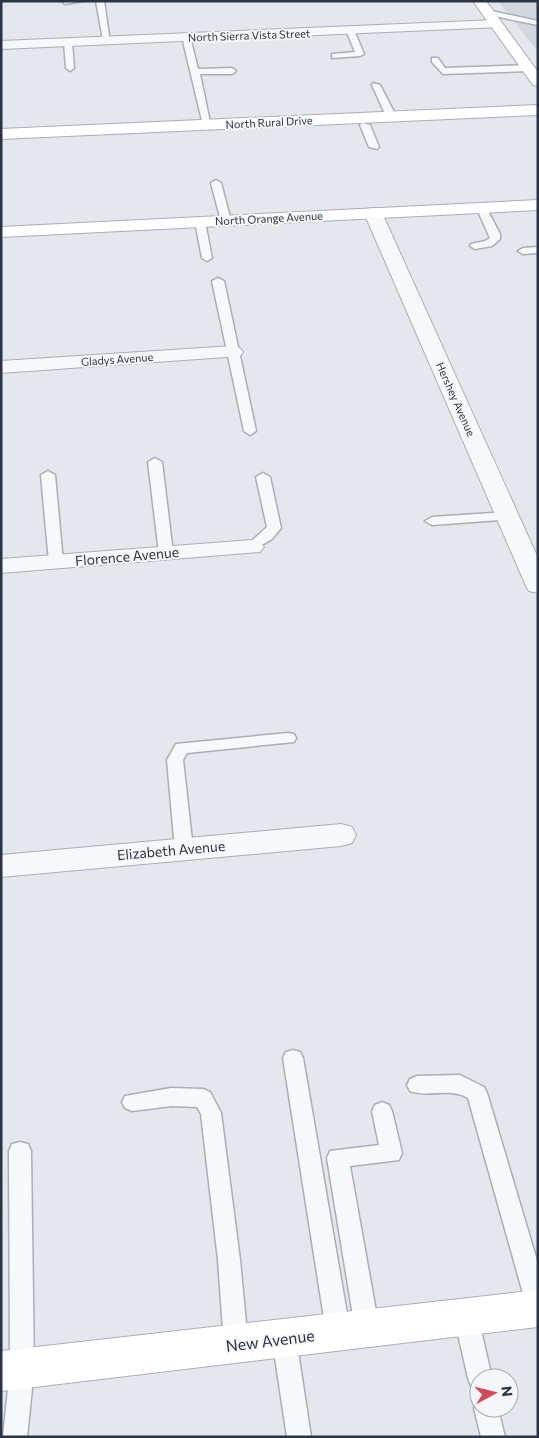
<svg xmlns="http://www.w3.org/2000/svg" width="539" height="1438" viewBox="0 0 539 1438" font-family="Commissioner,sans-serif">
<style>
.built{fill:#d2d6de}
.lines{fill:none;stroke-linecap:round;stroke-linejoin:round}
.lane-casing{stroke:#a9aeb7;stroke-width:3}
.street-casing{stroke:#a9aeb7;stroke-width:2}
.secondary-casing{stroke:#a9aeb7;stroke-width:2}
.lane{fill:#f7f8fa;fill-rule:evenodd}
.street{fill:#f7f8fa;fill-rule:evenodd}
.secondary{fill:#fff;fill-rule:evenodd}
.labels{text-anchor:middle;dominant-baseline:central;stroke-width:4;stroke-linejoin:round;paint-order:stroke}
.far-street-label{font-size:11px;fill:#2b3445;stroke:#f4f6f9}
.street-label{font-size:14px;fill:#2b3445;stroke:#f4f6f9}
.near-street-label{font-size:16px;fill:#2b3445;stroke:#f4f6f9}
</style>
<rect width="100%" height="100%" fill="#e4e7ec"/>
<path class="built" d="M498 1H538V52Z"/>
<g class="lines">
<defs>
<g id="lane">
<path d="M62 1H82L65 4Z"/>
<path d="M96 1H104L110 42 103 40Z"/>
<path d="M487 10 538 21V25L484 14V10Z"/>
<path d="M350 28 354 30 364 54 360 56 332 58V54L355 52 346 30Z"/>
<path d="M186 35 190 37 198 69 232 68 236 71 232 74H200L211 127 203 125 182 37Z"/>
<path d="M68 40 72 42 74 68 70 71 66 68 64 42Z"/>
<path d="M432 58H438L445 68 528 65 532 68 528 71 443 74 432 62Z"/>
<path d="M373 83 380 85 396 116 394 118 386 116 372 85Z"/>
<path d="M362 123 370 125 379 147 377 149 369 147 360 125Z"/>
<path d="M216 180 221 183 231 221 230 223 226 224 221 221 211 183Z"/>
<path d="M481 204 486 207 500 234V239L492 246 475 249 470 246 471 244 485 241 490 238 476 207Z"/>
<path d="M200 219 205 222 212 258 207 261 202 258 195 222Z"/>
<path d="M538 247V253L523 254 518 251 523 248Z"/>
<path d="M218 278 224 281 256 431 250 435 244 431 212 281Z"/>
<path d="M155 458 162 462 173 553 166 557 159 553 148 462Z"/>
<path d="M48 471 55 475 63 562 56 566 49 562 41 475Z"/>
<path d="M263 473 270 477 281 528 272 539 252 551 245 547 267 527 256 477Z"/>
<path d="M507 512 514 516 512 519 432 525 425 521 432 517Z"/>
<path d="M288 733 294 734 296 738 294 742 187 753 183 760 193 849 190 854 184 855 178 854 175 849 167 760 176 744Z"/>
<path d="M293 1050 300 1052 303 1058 350 1331 346 1339 338 1342 330 1339 326 1331 283 1058 286 1052Z"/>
<path d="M460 1075 484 1087 487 1093 538 1264V1315L530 1312 526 1304 468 1098C448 1087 430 1098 410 1091L407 1085 410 1079 417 1076Z"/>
<path d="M171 1088 203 1089 210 1092 221 1113 240 1260 248 1344 244 1352 236 1355 228 1352 224 1344 218 1260 201 1114 197 1107 171 1106 132 1111 125 1108 122 1102 125 1096Z"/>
<path d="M382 1102 389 1105 392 1111 402 1153 399 1160 350 1166 379 1328 375 1336 367 1339 359 1336 355 1328 327 1158 330 1151 379 1145 372 1111 375 1105Z"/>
<path d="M20 1142 28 1144 31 1151 34 1369 27 1437H3L10 1369 9 1151 12 1144Z"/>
<path d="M466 1306 474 1309 478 1317 492 1378H479V1389L471 1386 468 1378 454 1317 458 1309Z"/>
<path d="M284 1327 292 1330 296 1338 311 1437H287L272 1338 276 1330Z"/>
<path d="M477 1399H479V1408H498L505 1437H481L474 1408Z"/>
</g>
<g id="street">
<path d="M496 20 503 24 501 27 1 49V41Z"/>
<path d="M373 208 379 209 382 213 538 558V593L529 591 526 586 364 213 367 209Z"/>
<path d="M233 346 240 348 243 352 240 356 1 373V361Z"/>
<path d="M252 540 260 542 264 547 260 552 1 573V559Z"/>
<path d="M341 824 352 827 356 835 352 843 341 846 1 877V855Z"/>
</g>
<g id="secondary">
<path d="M473 1H486L538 72V86L533 85Z"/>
<path d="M538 105V115L1 139V129Z"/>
<path d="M538 200V210L1 237V227Z"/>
<path d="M538 1290V1327L1 1391V1351Z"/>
</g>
</defs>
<use href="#lane" class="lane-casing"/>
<use href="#street" class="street-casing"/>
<use href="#secondary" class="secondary-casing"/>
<use href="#lane" class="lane"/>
<use href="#street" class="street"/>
<use href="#secondary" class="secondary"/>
</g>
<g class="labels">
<g class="far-street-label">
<text transform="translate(249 35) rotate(-2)">North Sierra Vista Street</text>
<text transform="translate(269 122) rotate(-3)">North Rural Drive</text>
<text transform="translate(269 218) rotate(-3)">North Orange Avenue</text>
<text transform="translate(117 359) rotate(-4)">Gladys Avenue</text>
<text transform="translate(456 399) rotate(66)">Hershey Avenue</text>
</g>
<g class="street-label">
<text transform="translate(127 556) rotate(-5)">Florence Avenue</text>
<text transform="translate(171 850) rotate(-5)">Elizabeth Avenue</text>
</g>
<g class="near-street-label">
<text transform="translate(270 1340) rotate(-7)">New Avenue</text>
</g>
</g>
<rect width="539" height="1438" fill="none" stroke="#2b3445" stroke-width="5"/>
<g transform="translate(494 1393) rotate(83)"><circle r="24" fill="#f4f6f9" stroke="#a4a8b1"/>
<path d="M0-4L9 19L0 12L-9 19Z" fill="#d1495b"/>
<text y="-8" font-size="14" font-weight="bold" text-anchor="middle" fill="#2b3445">N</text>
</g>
</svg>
